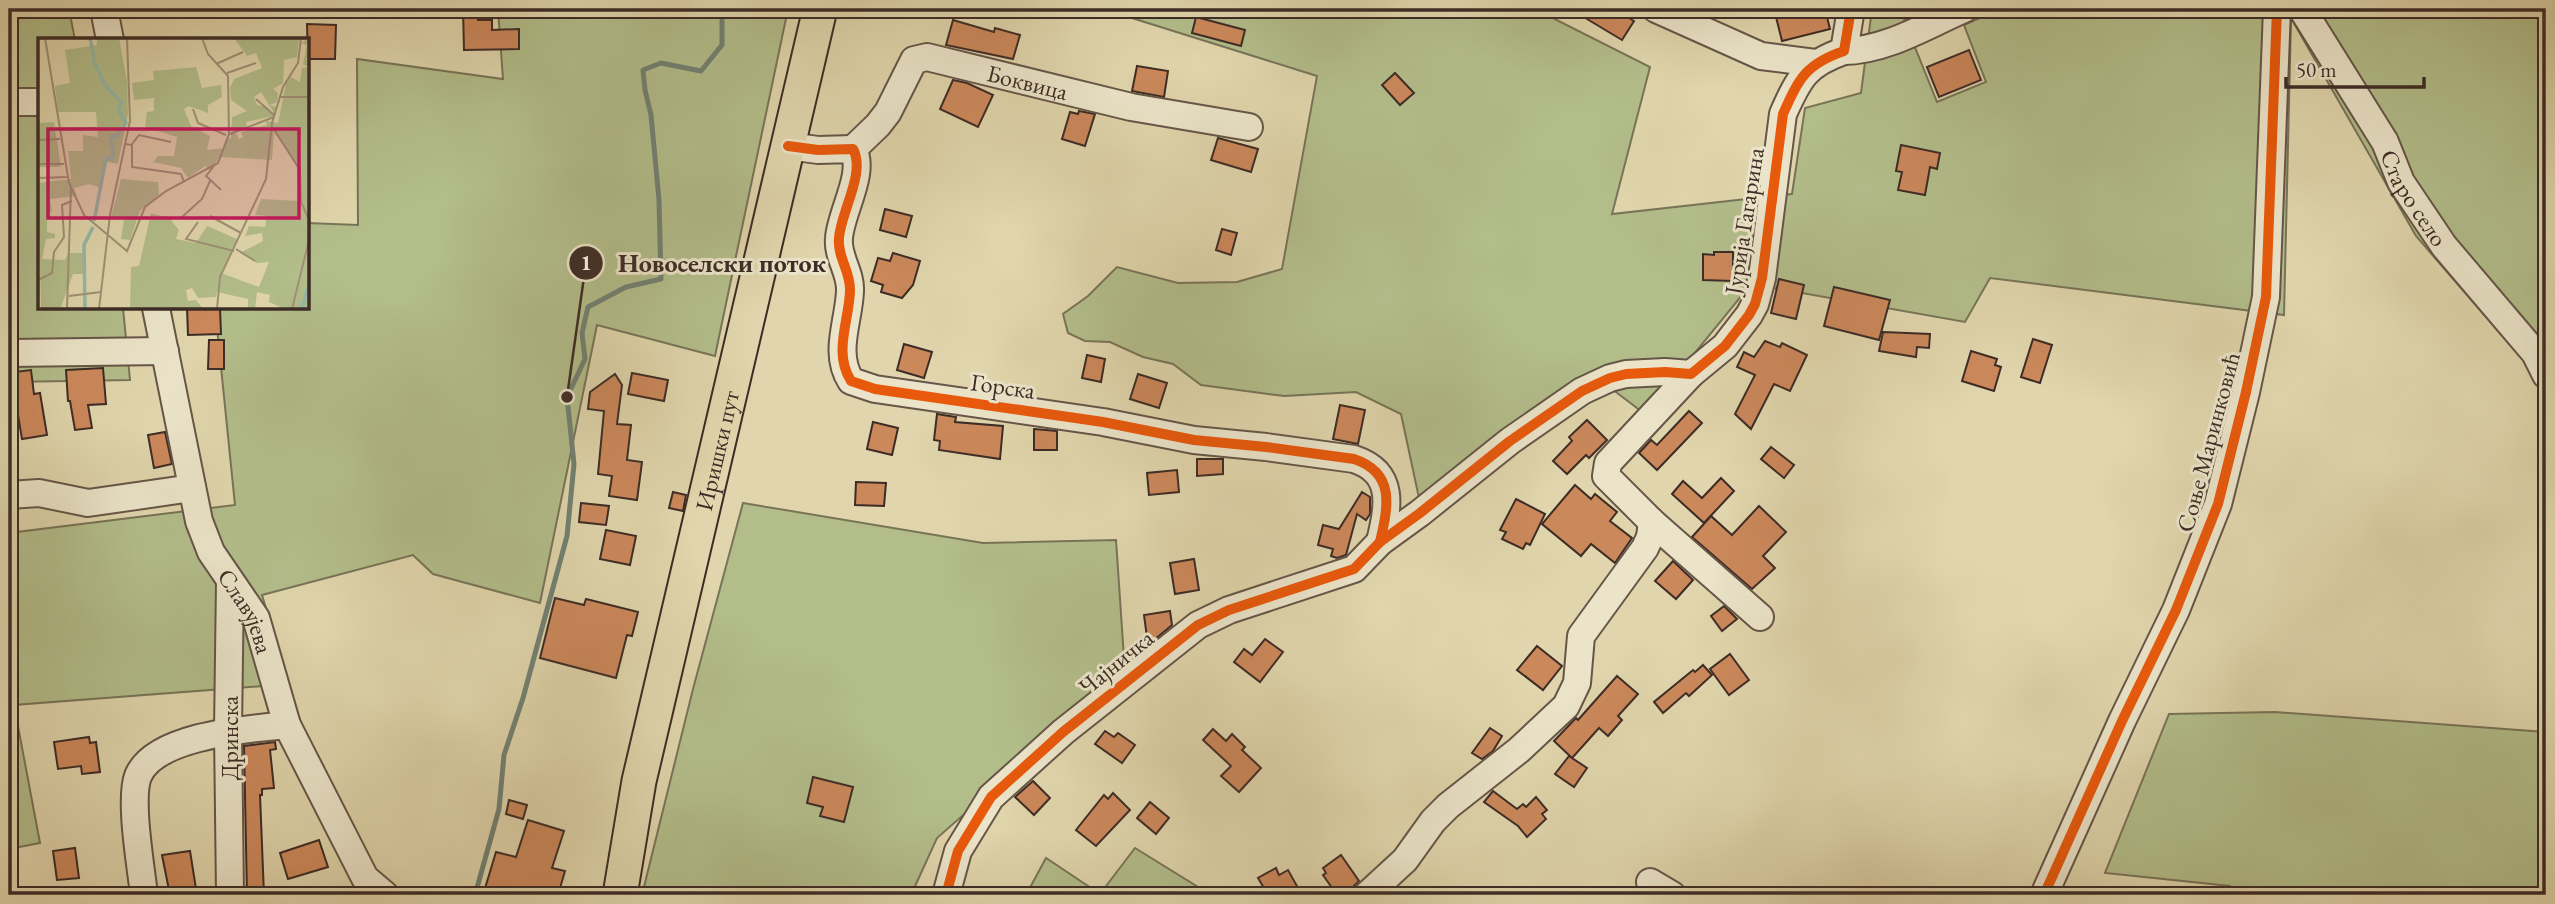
<svg xmlns="http://www.w3.org/2000/svg" width="2555" height="904" viewBox="0 0 2555 904" font-family="'EB Garamond',serif">
<style>
.green{fill:#b2bd8a;stroke:#787458;stroke-width:2}
.lines{fill:none;stroke-linecap:round;stroke-linejoin:round}
.stream{stroke:#718173;stroke-width:5}
.building{fill:#cb885b;stroke:#3d2c26;stroke-width:2}
.minor-casing{stroke:#665648;stroke-width:30}
.major-casing{stroke:#3d2c26;stroke-width:37}
.minor{stroke:#ebe4c9;stroke-width:26}
.major{stroke:#e0d5ac;stroke-width:33}
.cycleway-casing{stroke:#ebe4c9;stroke-width:15}
.cycleway{stroke:#e8590c;stroke-width:10}
.labels{text-anchor:middle;dominant-baseline:central;stroke-width:6;stroke-linejoin:round;paint-order:stroke}
.street-label{font-size:24px;fill:#3d2c26;stroke:#ebe4c9}
.inset-river{fill:none;stroke:#94b9a7;stroke-width:3.5}
.inset-road{fill:none;stroke:#9f9176;stroke-width:2}
.view{fill:#c2185b;fill-opacity:0.15;stroke:#c2185b;stroke-width:3.5}
.inset-edge{fill:none;stroke:#3d2c26;stroke-width:3.5}
.leader{fill:none;stroke:#3d2c26;stroke-width:2.5}
.callout-dot{fill:#3d2c26;stroke:#ebe4c9;stroke-width:2.5}
.mark-label{font-size:21px;text-anchor:middle;font-weight:bold;fill:#fff}
.callout-label{font-size:26px;text-anchor:middle;font-weight:bold;fill:#3d2c26;stroke:#ebe4c9;stroke-width:6;stroke-linejoin:round;paint-order:stroke}
</style>
<rect width="100%" height="100%" fill="#e0d5ac"/>
<filter id="stains"><feTurbulence type="fractalNoise" baseFrequency=".00286" numOctaves="4"/><feColorMatrix values="0 0 0 0 .2 0 0 0 0 .09 0 0 0 0 .02 0 0 0 .5 -.17"/></filter>
<radialGradient id="worn" r=".72"><stop offset=".6" stop-color="#630" stop-opacity="0"/><stop offset="1" stop-color="#630" stop-opacity=".3"/></radialGradient>
<g class="green">
<path d="M9 9H69L75 40H40V308H123L130 380 9 382Z"/>
<path d="M498 9H788L715 356 597 325 540 603 433 574 413 555 262 595 289 684 14 705 40 843 9 849V533L235 505 215 308H308V223L358 225 357 59 503 79Z"/>
<path d="M1103 9H1535L1650 67 1612 214 1792 194 1805 108 1861 93 1872 9H1928L1904 20 1937 102 1986 82 1964 25 2000 9H2546V409L2537 376 2416 236 2291 18 2284 315 1990 278 1965 322 1751 284 1645 414 1596 377 1419 498 1401 414 1356 392 1284 396 1201 385 1173 364 1143 357 1110 342 1085 341 1068 333 1063 314 1088 296 1117 267 1178 283 1237 282 1282 269 1317 76Z"/>
<path d="M743 503 983 543 1116 540 1125 673 937 838 911 895H642L693 689Z"/>
<path d="M2275 712 2546 732V895H2229L2230 886 2105 873 2169 714Z"/>
<path d="M1135 848 1211 895H1026L1046 858 1100 894Z"/>
</g>
<g class="lines">
<path class="stream" d="M475 895 499 809 504 755 523 698 567 536 574 464 567 397 585 359 582 333 588 307 626 287 661 279 659 200 651 115 645 90 643 70 661 63 701 71 722 45V18L725 9"/>
</g>
<g class="building">
<path d="M463 9H478V20H492V30L519 29V49L464 50Z"/>
<path d="M1593 9H1613L1634 21 1622 40 1587 19Z"/>
<path d="M1774 9H1825L1830 29 1782 41Z"/>
<path d="M1196 17 1245 30 1241 46 1192 33Z"/>
<path d="M953 20 994 32 995 28 1020 35 1013 59 946 45Z"/>
<path d="M307 24 336 25 335 59H308Z"/>
<path d="M1969 50 1981 80 1939 97 1927 67Z"/>
<path d="M1137 66 1168 71 1164 97 1132 91Z"/>
<path d="M1395 73 1414 93 1400 105 1382 85Z"/>
<path d="M953 80 967 83 993 95 978 127 940 109Z"/>
<path d="M1079 111 1095 114 1085 146 1062 139 1070 112 1078 114Z"/>
<path d="M1218 138 1258 149 1251 172 1211 160Z"/>
<path d="M1901 145 1940 153 1937 169 1930 167 1925 195 1898 190 1902 172 1896 171Z"/>
<path d="M885 209 912 216 906 237 880 230Z"/>
<path d="M1222 229 1237 233 1231 255 1216 250Z"/>
<path d="M1714 252H1733V281L1703 280V254L1714 255Z"/>
<path d="M893 253 920 261 913 285 902 298 881 292 883 285 871 281 878 258 890 261Z"/>
<path d="M1779 279 1804 285 1796 319 1771 313Z"/>
<path d="M1834 287 1890 300 1879 340 1824 326Z"/>
<path d="M187 308H220L221 334 188 335Z"/>
<path d="M1883 332 1930 334 1929 348 1917 347 1916 357 1879 351Z"/>
<path d="M2033 339 2052 345 2040 383 2021 377Z"/>
<path d="M209 340H224V369H208Z"/>
<path d="M1765 341 1780 347 1782 343 1807 355 1790 391 1774 384 1751 429 1735 414 1755 375 1737 367 1744 352 1754 357Z"/>
<path d="M904 344 932 352 924 378 897 370Z"/>
<path d="M1971 351 1997 359 1995 365 2001 367 1994 391 1962 381Z"/>
<path d="M1087 355 1105 359 1101 382 1082 378Z"/>
<path d="M103 368 106 404 88 405 92 428 75 430 70 401H68L66 370Z"/>
<path d="M31 370 34 394 40 393 47 435 22 439 15 397 18 396 15 372Z"/>
<path d="M632 373 668 380 664 401 628 394Z"/>
<path d="M615 374 622 385 617 424 631 425 627 460 642 462 637 500 609 496 612 476 598 474 604 411 588 409 590 392Z"/>
<path d="M1138 374 1167 383 1159 408 1130 399Z"/>
<path d="M1340 405 1365 410 1358 444 1333 439Z"/>
<path d="M1689 411 1702 423 1657 470 1639 453 1651 440 1657 445Z"/>
<path d="M937 414 956 417 955 422 1003 426 1000 459 939 450 940 441 934 440Z"/>
<path d="M1587 420 1607 440 1589 458 1586 455 1567 474 1553 461 1572 441 1569 437Z"/>
<path d="M873 422 898 428 892 455 867 449Z"/>
<path d="M1034 429 1057 431V450H1034Z"/>
<path d="M165 432 172 464 154 468 148 435Z"/>
<path d="M1771 447 1794 465 1784 478 1761 459Z"/>
<path d="M1197 459H1223V474L1197 476Z"/>
<path d="M1177 470 1179 492 1149 495 1147 473Z"/>
<path d="M1721 478 1734 491 1704 523 1672 494 1683 481 1702 498Z"/>
<path d="M856 482 886 483 884 506 855 505Z"/>
<path d="M1575 485 1591 499 1595 494 1617 512 1610 521 1632 538 1615 563 1591 544 1581 556 1542 524Z"/>
<path d="M673 492 686 495 683 511 669 508Z"/>
<path d="M1362 492 1370 497V514L1366 520 1357 514 1346 555 1337 558 1331 556 1333 549 1318 545 1323 525 1339 529Z"/>
<path d="M1516 499 1545 514 1530 545 1526 543 1523 549 1502 539 1506 532 1500 530Z"/>
<path d="M581 503 609 506 606 525 579 522Z"/>
<path d="M1759 506 1786 532 1763 556 1775 568 1752 589 1692 537 1711 516 1732 535Z"/>
<path d="M606 530 636 536 630 565 600 559Z"/>
<path d="M1194 559 1199 590 1175 594 1170 563Z"/>
<path d="M1673 561 1693 580 1676 599 1655 581Z"/>
<path d="M555 598 584 605 586 599 638 612 632 636 627 635 616 678 540 658Z"/>
<path d="M1724 606 1737 619 1722 631 1711 616Z"/>
<path d="M1170 611 1172 625 1148 645 1144 615Z"/>
<path d="M1265 639 1283 652 1260 682 1234 662 1244 649 1252 655Z"/>
<path d="M1537 646 1562 666 1543 690 1517 670Z"/>
<path d="M1730 654 1749 680 1729 695 1710 669Z"/>
<path d="M1703 665 1712 675 1689 696 1686 693 1663 713 1654 702 1693 670 1695 672Z"/>
<path d="M1617 676 1638 694 1618 716 1622 720 1608 736 1599 728 1572 758 1587 768 1574 787 1555 774 1569 756 1572 758 1554 741 1576 718 1578 720Z"/>
<path d="M1490 728 1502 736 1493 751 1482 759 1472 753Z"/>
<path d="M1213 729 1226 741 1232 734 1245 747 1242 750 1261 768 1239 792 1221 776 1231 766 1203 740Z"/>
<path d="M1105 731 1114 737 1118 733 1135 745 1122 763 1095 744Z"/>
<path d="M89 737 90 743 96 742 100 772 82 774 81 766 58 769 54 742Z"/>
<path d="M275 742 276 749 270 750 274 788 262 789V795H260L264 895H247L244 746Z"/>
<path d="M813 777 853 787 844 822 820 816 823 807 807 803Z"/>
<path d="M1033 781 1050 798 1034 815 1015 797Z"/>
<path d="M1493 791 1517 809 1523 804 1526 807 1536 797 1547 810 1542 814 1546 819 1527 837 1518 826 1484 802Z"/>
<path d="M1113 793 1130 810 1096 846 1076 830 1104 795 1108 799Z"/>
<path d="M509 800 527 805 523 819 506 814Z"/>
<path d="M1150 802 1169 818 1156 834 1137 818Z"/>
<path d="M528 820 564 831 552 868 565 871 558 895H483L496 852 516 857Z"/>
<path d="M319 840 328 867 288 879 280 853Z"/>
<path d="M75 848 79 878 57 880 53 851Z"/>
<path d="M190 851 197 895H170L162 855Z"/>
<path d="M1341 855 1359 881 1345 895H1337L1323 875 1326 873 1323 868Z"/>
<path d="M1276 868 1279 875 1288 870 1302 895H1268L1258 878Z"/>
</g>
<g class="lines">
<defs>
<g id="minor">
<path d="M104 9 110 40"/>
<path d="M1656 9 1761 56 1815 63"/>
<path id="s1" d="M2302 9 2385 142 2401 182 2444 246 2535 353 2546 375"/>
<path d="M1844 51C1885 51 1927 25 1964 9"/>
<path d="M9 102H40"/>
<path d="M788 146 818 150 853 149C866 173 841 211 839 238 837 257 851 272 850 291 849 321 833 353 851 381L875 389 1103 422 1194 440 1266 447 1354 459C1396 473 1388 507 1380 542"/>
<path id="s2" d="M853 149 878 125 888 112 914 60 927 57 1131 107 1249 127"/>
<path id="s3" d="M156 308 199 521 211 552 256 618 287 725 365 878 385 895"/>
<path d="M9 353 165 351"/>
<path d="M1691 374 1608 463 1606 476 1652 522 1760 617"/>
<path d="M9 495 39 493 88 503 192 488"/>
<path d="M1650 882 1672 895"/>
<path d="M144 895C141 867 129 800 138 776 155 735 249 729 287 725"/>
<path d="M230 895 228 731 230 581"/>
<path d="M946 895 958 851 991 797 1063 732 1198 625 1229 610 1354 569 1380 542 1420 513 1510 441 1582 391 1610 378 1626 374 1665 372 1691 374 1725 346 1749 315 1755 304 1762 278 1783 114C1799 78 1806 64 1844 51L1851 9"/>
<path d="M1367 895 1405 860 1433 821 1448 806 1519 750 1566 706 1577 683 1581 636 1645 548 1650 537 1652 522"/>
<path d="M2044 895 2122 721 2176 610 2218 504 2246 392 2266 297 2277 9"/>
</g>
<g id="major">
<path id="s4" d="M620 895 639 781 655 713 820 9"/>
</g>
</defs>
<use href="#minor" class="minor-casing"/>
<use href="#major" class="major-casing"/>
<use href="#minor" class="minor"/>
<use href="#major" class="major"/>
<defs>
<g id="cycleway">
<path d="M788 146 818 150 853 149C866 173 841 211 839 238 837 257 851 272 850 291 849 321 833 353 851 381L875 389 1103 422 1194 440 1266 447 1354 459C1396 473 1388 507 1380 542"/>
<path d="M946 895 958 851 991 797 1063 732 1198 625 1229 610 1354 569 1380 542 1420 513 1510 441 1582 391 1610 378 1626 374 1665 372 1691 374 1725 346 1749 315 1755 304 1762 278 1783 114C1799 78 1806 64 1844 51L1851 9"/>
<path d="M2044 895 2122 721 2176 610 2218 504 2246 392 2266 297 2277 9"/>
</g>
</defs>
<use href="#cycleway" class="cycleway-casing"/>
<use href="#cycleway" class="cycleway"/>
</g>
<g class="labels">
<g class="street-label">
<text stroke="none"><textPath href="#s2" startOffset="226">Боквица</textPath></text>
<text stroke="none"><textPath href="#s1" startOffset="220">Старо село</textPath></text>
<text transform="translate(1744 221) rotate(-81)">Јурија Гагарина</text>
<text transform="translate(1003 386) rotate(8)">Горска</text>
<text transform="translate(2208 442) rotate(-75)">Соње Маринковић</text>
<text stroke="none"><textPath href="#s4" startOffset="455">Иришки пут</textPath></text>
<text stroke="none"><textPath href="#s3" startOffset="320">Славујева</textPath></text>
<text transform="translate(1116 662) rotate(-39)">Чајничка</text>
<text transform="translate(229 738) rotate(-90)">Дринска</text>
</g>
</g>
<g transform="translate(38 38)">
<rect width="271" height="271" fill="#e0d5ac"/>
<path d="M59 0H81L89 43 90 76 80 126 69 124 63 150 51 146 36 150 39 158 12 161 14 174 9 175V194L17 196V200L8 201 4 221 27 222 30 215H47L45 236H35L23 269 3 271 0 145 33 141 30 113H45V97L60 99 58 74H20L17 48 32 45 27 12 59 7ZM196 0H261L259 19 246 22 245 45 235 51 240 55 239 64 232 67 238 69 236 75 223 54 216 59 219 67 229 69 236 78 208 84 209 88 197 93 201 101 205 99 203 94 229 87 228 83 240 85 248 46 253 39 262 44 264 30 270 29 265 26 269 7 263 5 271 0V271H247L231 264 232 257 219 254 217 271H210V261L179 254 178 259 160 260 154 250 148 252 150 263 158 262 165 271H92L93 229 101 228 113 175 132 181 141 192 138 201 158 205 169 188 199 201 183 235 221 249 231 224 219 225 202 215 225 203 224 195 207 198 211 188 227 189 229 178 217 177 223 161 261 163 259 128 236 94 234 122 182 119 172 132 167 128 150 140 143 130 115 124 120 118H136L139 99 107 89 109 74 116 73V60L96 62 94 45 116 42 115 33 158 29 164 50 183 47 184 59 170 67V75L151 68 146 71 153 88 172 98 169 112 186 110 187 102 193 100 194 79 209 73 193 62 192 50 196 41 224 30 218 15 209 18ZM16 84 23 129H0V85ZM83 141 120 144 121 157 102 173 92 202 83 201 86 181 73 179Z" fill="#b2bd8a"/>
<path class="inset-river" d="M52 0 57 26 67 47 84 65 80 71 88 85 79 98H73L75 119 68 121 56 183M264 270 272 244M47 271 46 207 55 189"/>
<path class="inset-road" d="M7 0 31 145 46 177 89 213 107 169 128 153 180 125 191 96 190 38 170 16 164 0M178 26 205 14M189 35 218 25M241 59H272M218 61 236 77M155 71 160 85 188 97M235 90 262 132 263 164 272 184M20 91 58 90M192 96 236 79M0 102 22 101M88 106 94 107V129L143 136 146 144M94 106 101 97 133 104M0 126H26M176 128 168 138 183 152M0 140 29 139M172 178 203 195M144 179 164 161 172 143M160 184 148 201 196 213M198 211 217 223M0 242 14 235 16 214 26 199 24 167 34 163M31 258 63 254M29 271 33 149M61 271 72 177 92 83 89 0M179 271 182 239 228 141 234 85 245 49 260 25 263 0M254 271 272 198"/>
<path class="view" d="M10 91H261V180H10Z"/>
<rect width="271" height="271" class="inset-edge"/>
</g>
<path class="leader" d="M567 397L586 263"/>
<g class="callout-dot">
<circle cx="567" cy="397" r="7"/>
<circle cx="586" cy="263" r="18"/>
</g>
<g class="mark-label">
<text x="586" y="270">1</text>
</g>
<g class="callout-label">
<text x="722" y="272">Новоселски поток</text>
</g>
<rect width="2555" height="904" fill="none" stroke="#e0d5ac" stroke-width="35"/>
<rect x="10" y="10" width="2534" height="883" fill="none" stroke="#3d2c26" stroke-width="3.5"/>
<rect x="18" y="18" width="2520" height="869" fill="none" stroke="#3d2c26" stroke-width="2"/>
<path d="M2286 77v10h138v-10" fill="none" stroke="#3d2c26" stroke-width="3.5"/>
<text x="2296" y="77" font-size="21" fill="#3d2c26" stroke="#ebe4c9" stroke-width="5" paint-order="stroke">50 m</text>
<rect width="100%" height="100%" filter="url(#stains)"/>
<rect width="100%" height="100%" fill="url(#worn)"/>
</svg>
